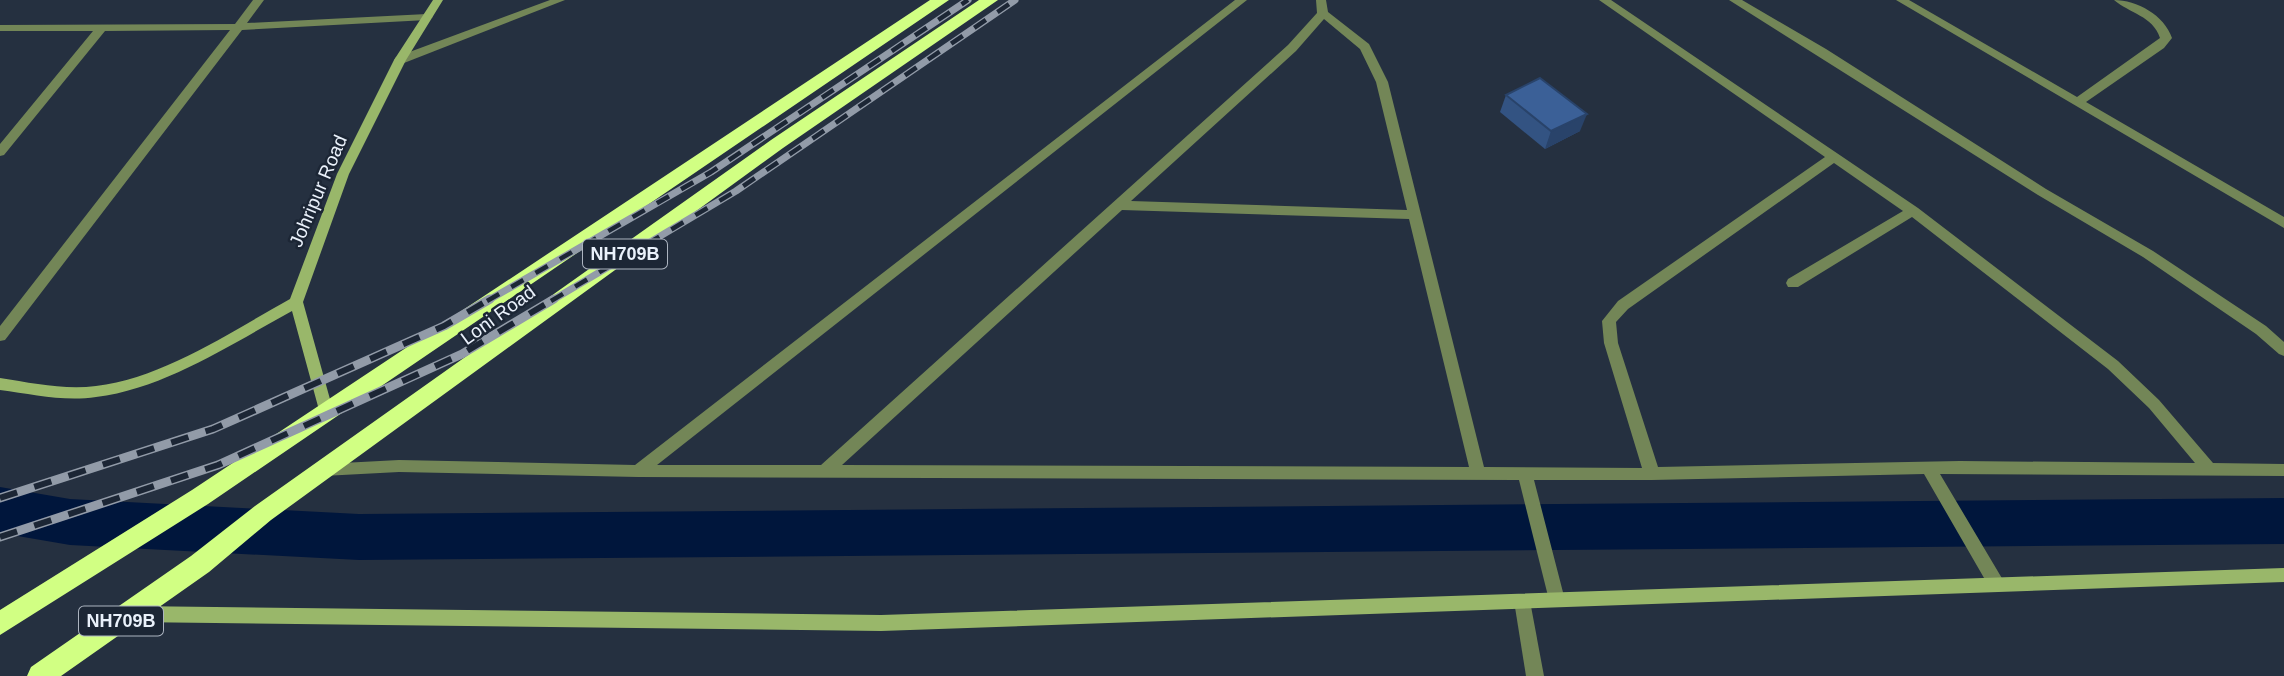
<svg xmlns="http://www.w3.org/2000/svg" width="2284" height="676" viewBox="0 0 2284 676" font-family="Helvetica,sans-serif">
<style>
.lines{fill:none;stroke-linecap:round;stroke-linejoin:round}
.canal{fill:#00163c;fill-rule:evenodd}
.street{fill:#738657;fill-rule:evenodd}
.secondary{fill:#99b76a;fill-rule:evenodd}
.highway{fill:#d1ff83;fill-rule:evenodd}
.rail-far1-casing{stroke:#929ba8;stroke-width:7}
.rail-casing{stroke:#929ba8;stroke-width:9}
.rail-far1{stroke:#1c2635;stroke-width:4.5;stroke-dasharray:14;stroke-linecap:butt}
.rail{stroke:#1c2635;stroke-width:6;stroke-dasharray:18;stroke-linecap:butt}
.wall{fill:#335382}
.shaded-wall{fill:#29436a}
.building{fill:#3b6097;stroke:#29436a;stroke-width:2}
.labels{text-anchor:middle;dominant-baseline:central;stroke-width:5;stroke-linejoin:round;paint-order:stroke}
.shield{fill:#1c2635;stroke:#acb4c0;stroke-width:2}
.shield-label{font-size:18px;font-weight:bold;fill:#eaf1fb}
.street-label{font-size:19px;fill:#eaf1fb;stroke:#1c2635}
</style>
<rect width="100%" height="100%" fill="#253040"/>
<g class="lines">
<path class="canal" d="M0 487 70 499 359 514 2284 498V544L359 560 70 545 0 533Z"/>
<g class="street">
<path d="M253 0H264L247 23 427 14 433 17 427 20 242 30 5 340 0 341V326L230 30 105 31 4 155 0 156V144L93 31H0V25L235 24Z"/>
<path d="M550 0H565L404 63 400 64 394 60 396 57Z"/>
<path d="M1235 0H1247L657 465H821L1288 45 1317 13 1316 0H1326L1328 12 1369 44 1388 82 1484 467 1642 468 1604 343 1602 321 1618 301 1825 157 1599 0H1611L1918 208 2118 361 2159 400 2213 463 2284 464V476L1940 474 2003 580 2005 585 2003 590 1997 592 1991 590 1924 474 1652 480H1534L1565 600 1563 605 1557 607 1551 605 1549 600 1519 480 638 477 399 472 323 476 318 475 315 470 318 465 323 464 399 460 635 465ZM1324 19 1360 49 1376 82 1407 210 1131 201 1296 51ZM1834 163 1903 211 1788 279 1786 283 1788 287H1798L1912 217 2108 369 2149 408 2195 463 1960 461 1658 467 1618 343 1616 322 1628 309ZM1122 210 1409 219 1469 467 842 465Z"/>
<path d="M1729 0H1742L1826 49 2046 189 2153 251 2266 326 2284 342V356L2279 354 2256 334 2143 257 2038 195Z"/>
<path d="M1896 0H1909L2077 97 2160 38C2153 16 2129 13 2114 0 2137 0 2164 15 2172 38L2164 48 2086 102 2284 217V228Z"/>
<path d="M1522 594 1528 596 1530 601 1544 676H1526L1514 601 1516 596Z"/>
</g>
<g class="secondary">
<path d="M433 0H443L406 60 349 174 303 302 333 410 331 414H321L319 410 292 311C231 344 166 388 96 397 64 402 32 394 0 390V378C32 383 64 390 96 386 163 378 232 331 290 299L337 174 394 60Z"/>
<path d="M2284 568V582L881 631 132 622 126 619 124 614 126 609 132 606 881 615Z"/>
</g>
<g class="highway">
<path d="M930 0H949L208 504 0 635V610L192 490Z"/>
<path d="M979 0H998L783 148 271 520 209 572 61 676H27L31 667 191 556 255 506 771 140Z"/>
</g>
<defs>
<g id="rail-far1">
<path d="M487 301 711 172 968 0"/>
<path d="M551 301 736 191 1015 0"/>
</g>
<g id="rail">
<path d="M0 498 213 429 444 326 490 299"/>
<path d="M0 537 218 465 462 354 554 299"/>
</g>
</defs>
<use href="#rail-far1" class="rail-far1-casing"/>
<use href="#rail" class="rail-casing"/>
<use href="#rail-far1" class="rail-far1"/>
<use href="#rail" class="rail"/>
</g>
<path class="wall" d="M1506 95 1580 131 1545 149 1500 112Z"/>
<path class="shaded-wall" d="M1587 114 1580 131 1545 149 1551 131Z"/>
<path class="building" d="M1540 78 1587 114 1551 131 1506 95Z"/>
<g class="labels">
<g class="shield">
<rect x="583" y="239.5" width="84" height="29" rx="5"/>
<rect x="79" y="606.5" width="84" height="29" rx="5"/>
</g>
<g class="shield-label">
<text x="625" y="254">NH709B</text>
<text x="121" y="621">NH709B</text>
</g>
<g class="street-label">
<text transform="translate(318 191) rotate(-67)">Johripur Road</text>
<text transform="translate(498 315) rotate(-36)">Loni Road</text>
</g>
</g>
</svg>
